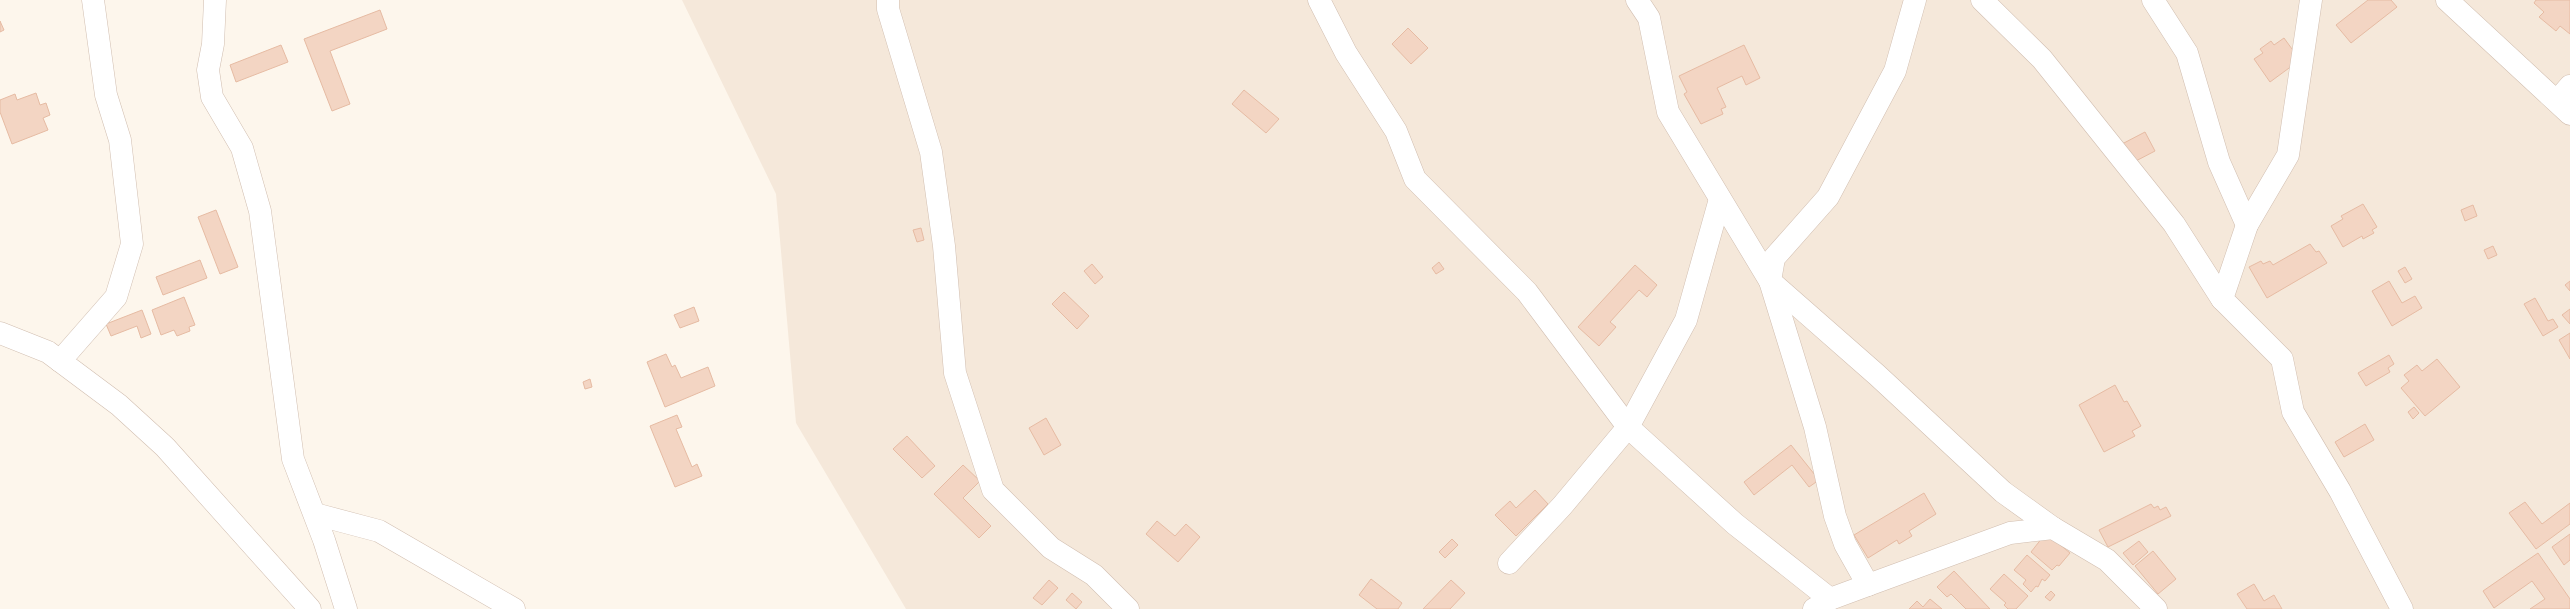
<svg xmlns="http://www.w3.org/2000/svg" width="2570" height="609" viewBox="0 0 2570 609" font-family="'Alegreya Sans',sans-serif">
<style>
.residential{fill:#f5e8da}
.building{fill:#f3d5c3;stroke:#e6bba3}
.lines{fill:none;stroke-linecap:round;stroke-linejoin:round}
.minor-casing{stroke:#d1beb0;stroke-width:23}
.minor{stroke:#fff;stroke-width:22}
</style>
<rect width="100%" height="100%" fill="#fdf6ec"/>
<path class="residential" d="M682 0H2570V609H906L796 423 776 194Z"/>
<g class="building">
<path d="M2368 0H2391L2397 7 2351 43 2336 25Z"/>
<path d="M2536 0H2570V34L2560 26 2556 31 2539 17 2544 12 2534 3Z"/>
<path d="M380 10 387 29 330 51 350 104 332 111 304 39Z"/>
<path d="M0 21 4 30 0 32Z"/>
<path d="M1408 28 1428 48 1411 64 1392 44Z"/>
<path d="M2284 38 2300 60 2270 82 2254 59 2263 53 2260 49 2271 41 2274 45Z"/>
<path d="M281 45 288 62 236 82 230 65Z"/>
<path d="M1744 45 1760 78 1746 85 1742 76 1717 88 1726 107 1721 109 1723 114 1701 124 1684 94 1687 92 1679 76Z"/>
<path d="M1244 90 1279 119 1266 133 1232 104Z"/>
<path d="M36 93 40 105 46 103 50 115 43 118 48 130 12 144 0 112V100L15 94 17 100Z"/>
<path d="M2145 132 2155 151 2132 163 2122 144Z"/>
<path d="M2363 204 2377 227 2372 230 2374 233 2363 239 2362 236 2343 247 2331 226 2343 219 2341 216Z"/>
<path d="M2473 205 2477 216 2465 221 2461 210Z"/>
<path d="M216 210 238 267 220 274 198 217Z"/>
<path d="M921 228 924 240 917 242 913 230Z"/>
<path d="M2310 244 2316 252 2319 251 2327 263 2267 298 2249 267 2261 261 2263 264 2270 261 2273 265Z"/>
<path d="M2493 246 2497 255 2488 259 2484 250Z"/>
<path d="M200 260 207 278 163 295 156 277Z"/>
<path d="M1439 262 1444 269 1436 274 1432 268Z"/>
<path d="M1092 264 1103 277 1095 284 1084 271Z"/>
<path d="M1635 265 1657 285 1647 297 1639 290 1610 322 1616 327 1599 346 1578 327Z"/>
<path d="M2405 267 2412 279 2405 283 2398 271Z"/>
<path d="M2389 281 2402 303 2415 296 2422 308 2392 326 2372 291Z"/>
<path d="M2570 281V291L2565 285Z"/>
<path d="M1064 292 1089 316 1077 329 1052 304Z"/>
<path d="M184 297 195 325 189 327 190 331 177 336 174 330 161 335 152 310Z"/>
<path d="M2535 298 2548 321 2553 319 2558 327 2543 336 2524 304Z"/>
<path d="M694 307 699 321 680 328 674 315Z"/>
<path d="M2570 309V324L2562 315Z"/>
<path d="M142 310 151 334 141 338 137 326 111 336 106 324Z"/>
<path d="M2570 333V359L2559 340Z"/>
<path d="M666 354 672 367 675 365 681 378 708 367 715 386 665 407 647 362Z"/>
<path d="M2389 355 2394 364 2388 368 2390 372 2366 386 2358 373Z"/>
<path d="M2437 359 2460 387 2425 416 2401 388 2409 381 2404 375 2417 365 2422 371Z"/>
<path d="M590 379 592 387 585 389 583 382Z"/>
<path d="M2115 385 2124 402 2127 401 2141 426 2132 431 2135 436 2104 452 2079 405Z"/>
<path d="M2414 407 2419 413 2413 419 2408 412Z"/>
<path d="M677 415 682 427 676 429 692 467 697 464 702 476 675 487 650 426Z"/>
<path d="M1046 418 1061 445 1044 455 1029 428Z"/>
<path d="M2365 424 2374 440 2344 457 2335 442Z"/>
<path d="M907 436 935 466 922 478 893 449Z"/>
<path d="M1791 445 1819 480 1809 487 1792 465 1754 495 1744 482Z"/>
<path d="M963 465 980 481 963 498 991 526 979 538 934 494Z"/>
<path d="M1535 490 1548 504 1516 536 1495 515 1510 501 1516 508Z"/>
<path d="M1924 493 1936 514 1909 531 1912 536 1899 544 1897 540 1868 558 1854 535Z"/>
<path d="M2525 502 2542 524 2570 503V524L2536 549 2509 513Z"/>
<path d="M2151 504 2154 508 2158 506 2160 510 2166 507 2171 516 2108 547 2099 530Z"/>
<path d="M1157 521 1175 536 1186 524 1200 537 1178 562 1146 534Z"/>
<path d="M2046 533 2070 553 2059 566 2057 565 2052 570 2031 552Z"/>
<path d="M2570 534V560L2564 565 2552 547Z"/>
<path d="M1452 539 1458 545 1445 558 1439 552Z"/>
<path d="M2139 541 2148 552 2133 565 2123 553Z"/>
<path d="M2153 551 2176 579 2158 594 2135 566Z"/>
<path d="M2538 553 2570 599V609H2530L2545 599 2532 581 2494 608 2483 591Z"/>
<path d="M2027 555 2050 575 2045 581 2042 579 2038 587 2036 586 2031 592 2023 584 2026 580 2014 570Z"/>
<path d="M1954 571 1990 609H1966L1951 594 1947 597 1937 587Z"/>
<path d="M2004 574 2028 596 2016 609H2008L2004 605 2006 603 1990 589Z"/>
<path d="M1371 579 1402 603 1398 609H1377L1359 595Z"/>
<path d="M1049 580 1058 588 1042 605 1033 598Z"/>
<path d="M1451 580 1465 593 1450 609H1423Z"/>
<path d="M2254 584 2264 601 2274 595 2282 609H2247L2237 594Z"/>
<path d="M2051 591 2055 595 2050 601 2045 597Z"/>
<path d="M1072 593 1082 602 1076 609 1066 600Z"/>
<path d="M1930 599 1942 609H1909L1917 601 1923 607Z"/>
</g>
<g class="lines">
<defs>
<g id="minor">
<path d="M215 0 213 44 208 70 212 97 242 148 260 211 293 459 324 540 346 609"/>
<path d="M888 0V9L931 152 944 246 955 373 993 490 1051 548 1094 575 1128 609"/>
<path d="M1319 0 1346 53 1396 131 1415 179 1527 292 1628 427 1735 524 1830 599"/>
<path d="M1637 0 1649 18 1668 112 1770 281 1815 427 1835 516 1845 544 1868 585 1830 599 1814 609"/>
<path d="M1915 0 1895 71 1828 197 1774 258 1770 281 1877 375 2003 492 2053 528"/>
<path d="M1982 0 2042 59 2174 224 2222 299"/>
<path d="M2153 0 2187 53 2219 162 2247 225"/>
<path d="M2311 0 2288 155 2247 225 2222 299 2282 359 2293 412 2340 491 2402 609"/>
<path d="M2447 0 2570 114"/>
<path d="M2557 101 2570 86"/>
<path d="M0 333 48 352 119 405 165 447 310 609"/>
<path d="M60 361 116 297 132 244 120 140 106 95 93 0"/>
<path d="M315 514 379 531 514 609"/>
<path d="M1509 563 1562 506 1628 427 1686 320 1720 199"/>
<path d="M1868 585 2010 533 2053 528 2107 560 2156 609"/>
</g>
</defs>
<use href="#minor" class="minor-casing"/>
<use href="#minor" class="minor"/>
</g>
</svg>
